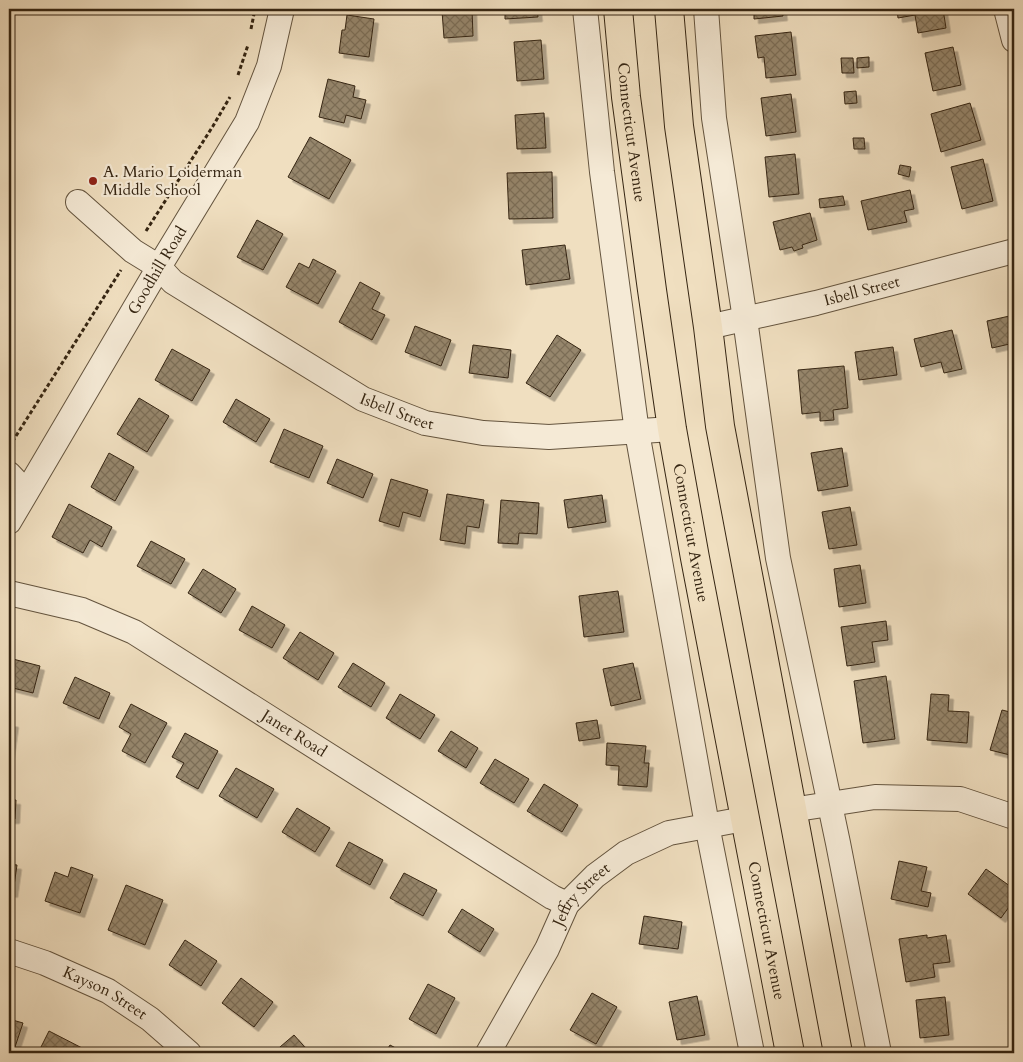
<svg xmlns="http://www.w3.org/2000/svg" width="1023" height="1062" viewBox="0 0 1023 1062" font-family="Cardo,serif">
<style>
.building{fill:url(#building-cross-hatch);stroke:#352512;filter:url(#shadow)}
.lines{fill:none;stroke-linecap:round;stroke-linejoin:round}
.minor-casing{stroke:#64543e;stroke-width:26}
.major-casing{stroke:#352512;stroke-width:30}
.path{stroke:#352512;stroke-width:3;stroke-dasharray:4 2.5;stroke-linecap:butt}
.minor{stroke:#f5ead6;stroke-width:24}
.major{stroke:#f0dfc0;stroke-width:28}
.poi-dot{fill:#8f2418;stroke:#f5ead6;stroke-width:2}
.labels{text-anchor:middle;dominant-baseline:central;stroke-width:4.5;stroke-linejoin:round;paint-order:stroke}
.street-label{font-size:16px;fill:#352512;stroke:#f5ead6}
.poi-label{font-size:16px;fill:#352512;stroke:#f5ead6;text-anchor:start}
</style>
<defs>
<pattern id="building-cross-hatch" width="8" height="8" patternUnits="userSpaceOnUse" patternTransform="scale(1.25)"><rect width="8" height="8" fill="#96866c"/><path d="M0 0l8 8M0 8l8-8" fill="none" stroke="#7b6d57"/></pattern>
<filter id="shadow"><feDropShadow dx="4.5" dy="4.5" stdDeviation="0" flood-color="#0004"/></filter>
</defs>
<rect width="100%" height="100%" fill="#f0dfc0"/>
<filter id="stains"><feTurbulence type="fractalNoise" baseFrequency=".004" numOctaves="4"/><feColorMatrix values="0 0 0 0 .2 0 0 0 0 .09 0 0 0 0 .02 0 0 0 .5 -.17"/></filter>
<radialGradient id="worn" r=".72"><stop offset=".6" stop-color="#630" stop-opacity="0"/><stop offset="1" stop-color="#630" stop-opacity=".3"/></radialGradient>
<g class="building">
<path d="M472 9 473 36 444 38 442 11Z"/>
<path d="M505 9H537L538 17 505 19Z"/>
<path d="M754 9H782L783 16 754 19Z"/>
<path d="M897 9H943L946 28 918 33 915 15 898 18Z"/>
<path d="M347 15 374 19 369 57 339 53 342 30H345Z"/>
<path d="M791 32 796 75 766 78 764 57 758 58 755 36Z"/>
<path d="M541 40 544 79 517 81 514 42Z"/>
<path d="M953 47 961 85 933 91 925 53Z"/>
<path d="M869 57V67L857 68V58Z"/>
<path d="M841 58H853L854 73H842Z"/>
<path d="M328 79 355 86 353 97 366 100 361 119 346 115 344 123 319 117Z"/>
<path d="M856 91 857 103 845 104 844 92Z"/>
<path d="M791 94 796 132 766 136 761 98Z"/>
<path d="M970 103 981 140 941 152 931 114Z"/>
<path d="M544 113 546 148 517 149 515 115Z"/>
<path d="M310 137 351 160 329 199 288 177Z"/>
<path d="M853 138H864L865 149H854Z"/>
<path d="M795 154 799 194 769 197 765 157Z"/>
<path d="M983 159 993 201 962 209 951 167Z"/>
<path d="M900 165 911 167 909 177 898 174Z"/>
<path d="M552 172 553 218 509 219 507 173Z"/>
<path d="M910 190 914 209 904 211 907 222 868 230 861 201Z"/>
<path d="M843 196 845 205 820 208 819 199Z"/>
<path d="M810 213 817 240 802 245 803 248 794 251 792 247 780 250 773 222Z"/>
<path d="M257 220 283 234 263 270 237 257Z"/>
<path d="M565 245 570 279 526 285 522 250Z"/>
<path d="M313 259 336 271 318 304 286 287 299 263 309 268Z"/>
<path d="M360 282 380 293 372 309 385 315 372 340 339 322Z"/>
<path d="M1014 315V343L992 348 987 321Z"/>
<path d="M415 326 451 340 441 366 405 352Z"/>
<path d="M952 330 962 369 944 373 941 362 921 367 914 339Z"/>
<path d="M557 335 581 350 550 397 526 383Z"/>
<path d="M473 345 511 350 508 378 469 373Z"/>
<path d="M893 347 897 375 859 380 855 352Z"/>
<path d="M172 349 210 370 192 401 155 380Z"/>
<path d="M844 366 848 408 833 410 834 420 820 421V412L802 414 798 370Z"/>
<path d="M139 398 169 416 147 452 117 434Z"/>
<path d="M236 399 270 419 256 442 223 422Z"/>
<path d="M284 429 323 446 309 478 270 462Z"/>
<path d="M842 448 848 486 818 491 811 453Z"/>
<path d="M109 453 134 467 115 501 91 487Z"/>
<path d="M337 459 373 474 363 498 327 483Z"/>
<path d="M391 479 428 490 420 517 403 512 399 527 379 521Z"/>
<path d="M447 494 484 500 479 528 467 526 465 544 440 540Z"/>
<path d="M602 495 606 522 568 528 564 500Z"/>
<path d="M501 500 539 503 537 534 519 533 518 544 498 543Z"/>
<path d="M69 504 112 527 102 547 90 540 83 553 52 537Z"/>
<path d="M850 507 857 545 829 549 822 512Z"/>
<path d="M151 541 185 559 171 584 137 566Z"/>
<path d="M860 565 866 603 839 607 834 569Z"/>
<path d="M203 569 236 589 221 613 188 593Z"/>
<path d="M618 591 624 632 584 637 579 596Z"/>
<path d="M252 606 285 625 272 648 239 630Z"/>
<path d="M886 621 888 640 872 642 875 662 847 666 841 627Z"/>
<path d="M300 632 334 653 318 680 283 658Z"/>
<path d="M9 658 40 666 33 693 9 687Z"/>
<path d="M353 663 385 683 371 707 338 687Z"/>
<path d="M633 663 641 699 611 706 603 669Z"/>
<path d="M886 676 895 739 863 743 854 681Z"/>
<path d="M75 677 110 693 99 719 63 703Z"/>
<path d="M400 694 435 715 420 739 386 718Z"/>
<path d="M931 694 949 695 948 711 969 712 967 743 927 740Z"/>
<path d="M131 704 167 723 145 763 122 751 131 734 119 727Z"/>
<path d="M1002 710 1014 713V756L990 750Z"/>
<path d="M597 720 600 738 579 741 576 723Z"/>
<path d="M9 722 14 723 9 759Z"/>
<path d="M451 731 478 748 466 768 438 751Z"/>
<path d="M185 733 218 751 198 789 176 777 184 763 172 757Z"/>
<path d="M607 743 646 746 644 763H649L647 787 618 785 619 766 606 765Z"/>
<path d="M495 759 529 779 514 803 480 783Z"/>
<path d="M236 768 274 789 257 818 219 796Z"/>
<path d="M544 784 578 805 562 832 527 811Z"/>
<path d="M9 800H16L15 819H9Z"/>
<path d="M297 808 330 828 315 852 282 832Z"/>
<path d="M349 842 383 860 370 885 336 866Z"/>
<path d="M899 861 927 867 921 891 931 893 928 907 891 899Z"/>
<path d="M9 864 17 865 13 893 9 892Z"/>
<path d="M71 867 93 875 80 913 45 901 55 872 68 877Z"/>
<path d="M986 869 1014 889V900L1001 918 968 894Z"/>
<path d="M404 873 437 890 423 916 390 898Z"/>
<path d="M126 885 163 900 145 945 108 930Z"/>
<path d="M462 909 494 929 480 952 448 932Z"/>
<path d="M644 916 682 922 678 949 639 944Z"/>
<path d="M927 935V938L946 935 950 962 933 964 935 977 906 982 899 939Z"/>
<path d="M185 940 217 961 201 986 169 965Z"/>
<path d="M241 978 273 1002 254 1027 222 1003Z"/>
<path d="M428 984 455 998 436 1034 409 1019Z"/>
<path d="M592 993 617 1007 596 1044 570 1030Z"/>
<path d="M697 996 705 1035 677 1040 669 1002Z"/>
<path d="M945 997 949 1035 920 1038 916 1000Z"/>
<path d="M9 1019 23 1023 14 1050 9 1048Z"/>
<path d="M49 1031 84 1049 82 1053H38Z"/>
<path d="M294 1035 310 1053H273Z"/>
<path d="M390 1045 405 1053H385Z"/>
</g>
<g class="lines">
<defs>
<g id="minor">
<path d="M585 9 602 172 637 432 707 825 752 1053"/>
<path d="M706 9 714 118 745 319 778 558 838 843 879 1053"/>
<path d="M1006 9 1014 40"/>
<path id="s1" d="M78 202 133 251 159 267 173 282 363 399 425 423 483 433 549 437 672 429"/>
<path id="s2" d="M708 327 816 303 1014 251"/>
<path d="M9 474 26 492"/>
<path id="s3" d="M9 522 159 267 247 122 269 66 282 9"/>
<path id="s4" d="M9 593 82 610 134 632 552 897 567 904"/>
<path d="M791 810 875 797 960 799 1014 817"/>
<path id="s5" d="M9 951 45 963 108 991 150 1019 189 1053"/>
<path id="s6" d="M488 1053 547 949 567 904 595 876 626 853 669 833 744 819"/>
</g>
<g id="major">
<path id="s7" d="M618 9 626 97 652 290 672 429 695 558 790 1053"/>
<path d="M669 9 679 126 708 327 720 426 838 1053"/>
</g>
</defs>
<use href="#minor" class="minor-casing"/>
<use href="#major" class="major-casing"/>
<g class="path">
<path d="M251 29 255 9"/>
<path d="M238 75 248 45"/>
<path d="M146 231 213 126 230 97"/>
<path d="M9 447 121 270"/>
</g>
<use href="#minor" class="minor"/>
<use href="#major" class="major"/>
</g>
<circle class="poi-dot" cx="93" cy="181" r="5"/>
<g class="labels">
<g class="street-label">
<text stroke="none"><textPath href="#s7" startOffset="124">Connecticut Avenue</textPath></text>
<text stroke="none"><textPath href="#s3" startOffset="292">Goodhill Road</textPath></text>
<text stroke="none"><textPath href="#s2" startOffset="158">Isbell Street</textPath></text>
<text stroke="none"><textPath href="#s1" startOffset="384">Isbell Street</textPath></text>
<text stroke="none"><textPath href="#s7" startOffset="529">Connecticut Avenue</textPath></text>
<text stroke="none"><textPath href="#s4" startOffset="321">Janet Road</textPath></text>
<text stroke="none"><textPath href="#s6" startOffset="185">Jeffry Street</textPath></text>
<text stroke="none"><textPath href="#s7" startOffset="934">Connecticut Avenue</textPath></text>
<text stroke="none"><textPath href="#s5" startOffset="105">Kayson Street</textPath></text>
</g>
<g class="poi-label">
<text x="103" y="172">A. Mario Loiderman<tspan x="103" dy="18">Middle School</tspan></text>
</g>
</g>
<rect width="1023" height="1062" fill="none" stroke="#f0dfc0" stroke-width="30"/>
<rect x="10" y="10" width="1003" height="1042" fill="none" stroke="#352512" stroke-width="2.5"/>
<rect x="15" y="15" width="993" height="1032" fill="none" stroke="#352512"/>
<rect width="100%" height="100%" filter="url(#stains)"/>
<rect width="100%" height="100%" fill="url(#worn)"/>
</svg>
